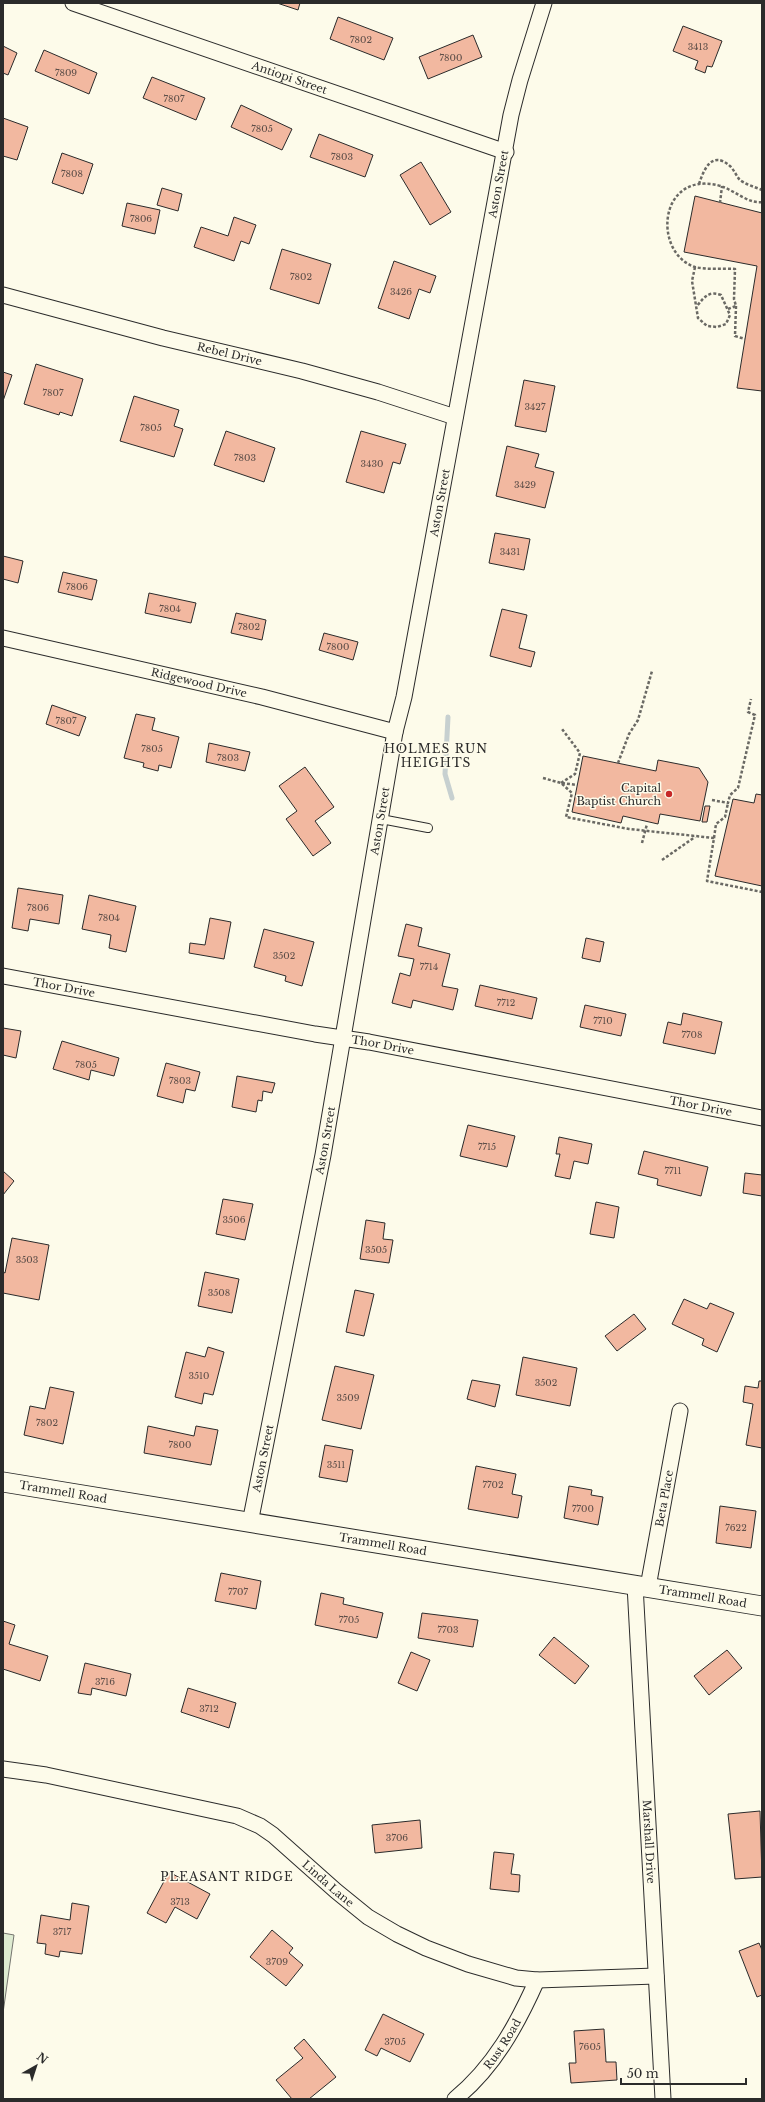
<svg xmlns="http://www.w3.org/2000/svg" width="765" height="2102" viewBox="0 0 765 2102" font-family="'Libre Baskerville',serif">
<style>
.green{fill:#deebd1;stroke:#74746e}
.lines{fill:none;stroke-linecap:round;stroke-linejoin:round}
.stream{stroke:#c7d0d0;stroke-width:5}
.building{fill:#f2b8a0;stroke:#2b2b2b}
.service-casing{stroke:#2b2b2b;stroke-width:10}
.minor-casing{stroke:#2b2b2b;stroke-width:17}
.tertiary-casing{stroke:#2b2b2b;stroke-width:21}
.path{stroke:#6a6964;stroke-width:2.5;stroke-dasharray:3 2;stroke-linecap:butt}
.service{stroke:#fdfbea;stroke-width:8}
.minor{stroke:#fdfbea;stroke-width:15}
.tertiary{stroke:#fdfbea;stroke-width:19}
.poi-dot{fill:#c62828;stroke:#fdfbea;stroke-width:1.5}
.labels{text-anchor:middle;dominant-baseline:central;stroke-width:3;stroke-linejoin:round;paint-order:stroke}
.number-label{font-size:9px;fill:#5d4e48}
.street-label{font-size:11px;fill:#2b2b2b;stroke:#fdfbea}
.poi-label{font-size:11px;fill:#2b2b2b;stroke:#fdfbea;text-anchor:end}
.neighbourhood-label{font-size:12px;letter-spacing:1px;fill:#2b2b2b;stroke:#fdfbea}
</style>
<rect width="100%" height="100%" fill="#fdfbea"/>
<path class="green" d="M3 1933 14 1935 3 2013Z"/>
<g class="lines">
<path class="stream" d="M448 717 445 774 452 798"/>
</g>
<g class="building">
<path d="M277 3H300L298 10Z"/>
<path d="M338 17 393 38 384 60 330 39Z"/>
<path d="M683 26 722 41 712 67 707 66 705 73 695 69 698 61 673 51Z"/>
<path d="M473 35 482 57 428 79 419 57Z"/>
<path d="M3 46 17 53 8 75 3 73Z"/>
<path d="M44 50 97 73 89 94 35 71Z"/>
<path d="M152 77 205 98 196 120 143 98Z"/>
<path d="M241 105 292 129 282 150 231 127Z"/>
<path d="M3 118 28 127 17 160 3 156Z"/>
<path d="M319 134 373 155 365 177 310 157Z"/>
<path d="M62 153 93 164 83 194 52 183Z"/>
<path d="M421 162 451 212 430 225 400 175Z"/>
<path d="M162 188 182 194 178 211 157 205Z"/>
<path d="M695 196 762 213V391L737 388 757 266 684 252Z"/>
<path d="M127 203 160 210 155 234 122 226Z"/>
<path d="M234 217 256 225 249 244 241 241 234 261 194 247 201 227 228 236Z"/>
<path d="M282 249 331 264 319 304 270 289Z"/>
<path d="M394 261 436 276 430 293 419 289 409 319 378 308Z"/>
<path d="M36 364 83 379 72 416 60 412 59 415 24 404Z"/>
<path d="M3 372 12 375 3 401Z"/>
<path d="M524 380 555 386 546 432 515 426Z"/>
<path d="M134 396 179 410 174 426 183 429 174 457 120 441Z"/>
<path d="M226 431 275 448 264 482 214 465Z"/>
<path d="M361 431 406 444 400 464 393 462 384 493 346 482Z"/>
<path d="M507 446 539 454 535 467 554 472 545 508 496 496Z"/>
<path d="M495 533 530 539 524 570 489 563Z"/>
<path d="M3 556 23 561 18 583 3 579Z"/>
<path d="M63 572 97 580 92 600 58 592Z"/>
<path d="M149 593 196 603 191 623 145 613Z"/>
<path d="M502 609 527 615 519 648 535 652 531 667 490 656Z"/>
<path d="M236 613 266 620 262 640 231 633Z"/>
<path d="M324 633 358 642 353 660 319 650Z"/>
<path d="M52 705 86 717 79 736 46 724Z"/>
<path d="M136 714 155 718 152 730 179 737 171 768 159 765 158 771 143 767 144 763 124 758Z"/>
<path d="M209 743 250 752 245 771 206 762Z"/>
<path d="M583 756 656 771 658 760 699 768 708 782 700 821 660 814 658 824 623 816 621 823 572 812Z"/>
<path d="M305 767 334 807 315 821 331 843 313 856 286 819 297 811 279 786Z"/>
<path d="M756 794 762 795V886L715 876 733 799 754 803Z"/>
<path d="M705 806H710L707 822H702Z"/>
<path d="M18 888 63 895 59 924 30 919 28 931 12 928Z"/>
<path d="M89 895 136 906 126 952 109 948 111 935 82 929Z"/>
<path d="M210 918 231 922 224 959 189 953 190 943 205 945Z"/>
<path d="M406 924 422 928 418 946 450 954 442 986 458 989 453 1010 413 1000 411 1008 392 1003 400 973 410 976 414 959 398 956Z"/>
<path d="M264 929 314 942 302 986 285 981 286 976 254 967Z"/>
<path d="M586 938 604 942 600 962 582 958Z"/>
<path d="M480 985 537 998 532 1019 475 1006Z"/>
<path d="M585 1005 626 1014 621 1036 580 1027Z"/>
<path d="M683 1013 722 1022 715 1054 663 1043 668 1022 681 1025Z"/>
<path d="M3 1028 21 1031 16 1058 3 1055Z"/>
<path d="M62 1041 119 1058 114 1076 91 1070 89 1080 53 1069Z"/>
<path d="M166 1063 200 1072 195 1091 186 1089 183 1103 157 1096Z"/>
<path d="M237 1076 275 1083 272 1093 263 1091 262 1101 258 1100 256 1112 232 1107Z"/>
<path d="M468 1125 515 1136 507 1167 460 1156Z"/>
<path d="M559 1137 592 1144 588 1164 574 1161 570 1179 555 1176 560 1154H556Z"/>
<path d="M644 1151 708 1167 701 1196 657 1185 658 1179 638 1174Z"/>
<path d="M3 1171 14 1181 3 1195Z"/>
<path d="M745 1173 762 1175V1196L743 1193Z"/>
<path d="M223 1199 253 1204 245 1240 216 1234Z"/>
<path d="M596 1202 619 1207 614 1238 590 1234Z"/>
<path d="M366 1220 385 1223 383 1239 393 1240 389 1263 360 1259Z"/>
<path d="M12 1238 49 1245 39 1300 3 1293V1272L5 1273Z"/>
<path d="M205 1272 239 1279 232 1313 198 1306Z"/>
<path d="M355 1290 374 1294 364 1336 346 1332Z"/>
<path d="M684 1299 707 1309 710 1303 734 1313 717 1352 702 1345 704 1339 672 1324Z"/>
<path d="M634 1314 646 1329 617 1351 605 1336Z"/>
<path d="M208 1347 224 1352 213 1395 204 1393 202 1404 175 1397 186 1352 205 1357Z"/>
<path d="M523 1357 577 1368 570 1406 516 1395Z"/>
<path d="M335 1366 374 1375 361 1429 322 1420Z"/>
<path d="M472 1380 500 1385 495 1407 467 1399Z"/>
<path d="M759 1381H762V1448L746 1445 753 1404 743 1402 745 1386 758 1388Z"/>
<path d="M50 1387 74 1392 63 1444 24 1435 30 1406 45 1409Z"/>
<path d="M148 1426 194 1436 196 1426 218 1430 211 1465 144 1453Z"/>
<path d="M325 1445 353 1450 347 1482 319 1477Z"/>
<path d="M476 1466 516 1474 512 1494 522 1496 518 1518 468 1509Z"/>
<path d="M569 1486 592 1490 591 1495 603 1497 598 1525 564 1518Z"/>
<path d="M720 1506 756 1511 751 1548 716 1543Z"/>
<path d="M221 1573 261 1581 256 1609 215 1601Z"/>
<path d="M321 1593 344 1598 343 1604 383 1613 377 1638 315 1625Z"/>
<path d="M422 1613 478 1620 473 1647 418 1638Z"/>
<path d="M3 1621 15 1625 9 1644 48 1656 40 1681 3 1669Z"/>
<path d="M554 1637 589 1666 575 1684 539 1655Z"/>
<path d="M727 1650 742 1668 709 1695 694 1676Z"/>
<path d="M411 1652 430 1660 417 1691 398 1683Z"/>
<path d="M85 1663 131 1674 126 1696 92 1688 91 1695 78 1693Z"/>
<path d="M188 1688 236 1703 229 1728 181 1712Z"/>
<path d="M760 1811 762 1877 735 1879 728 1814Z"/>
<path d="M420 1820 422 1848 375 1853 372 1825Z"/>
<path d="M494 1852 514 1854 511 1874 520 1875 519 1892 490 1889Z"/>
<path d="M169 1872 210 1894 197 1919 175 1907 166 1923 147 1913Z"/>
<path d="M72 1903 89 1906 82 1954 60 1951 59 1957 45 1954 46 1944 37 1943 41 1915 70 1920Z"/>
<path d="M272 1930 293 1948 289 1953 303 1965 286 1986 250 1957Z"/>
<path d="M759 1943 762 1950V1995L757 1997 739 1951Z"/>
<path d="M383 2014 424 2034 410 2062 381 2048 377 2056 365 2050Z"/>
<path d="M604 2029 606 2062H616L617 2080 571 2083 569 2063H576L574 2031Z"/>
<path d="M304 2039 336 2077 309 2099H292L276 2080 303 2058 294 2048Z"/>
</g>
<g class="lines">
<defs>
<path id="service" d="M381 819 428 828"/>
<g id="minor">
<path id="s1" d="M73 3 506 152"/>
<path id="s2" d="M3 295 163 338 302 371 378 392 455 417"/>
<path id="s3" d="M3 638 262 697 395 732"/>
<path id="s4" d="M3 976 315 1034 369 1042 762 1118"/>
<path id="s5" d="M250 1523 323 1155 395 732 404 697 511 115 520 80 544 3"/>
<path id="s6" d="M635 1585 663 2099"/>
<path id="s7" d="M648 1587 680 1411"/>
<path id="s8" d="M3 1769 46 1775 237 1816 260 1826 273 1835 336 1891 368 1917 397 1934 426 1948 468 1964 516 1978 537 1980 656 1976"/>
<path id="s9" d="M455 2099C494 2067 517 2025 537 1980"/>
</g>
<g id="tertiary">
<path id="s10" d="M3 1482 762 1606"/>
</g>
</defs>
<use href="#service" class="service-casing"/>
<use href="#minor" class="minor-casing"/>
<use href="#tertiary" class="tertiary-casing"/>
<g class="path">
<path d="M699 184C704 169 712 150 730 166 734 170 736 175 739 179 744 184 755 187 762 190"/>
<path d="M720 203 722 186"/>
<path d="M695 267 692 281 698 318 707 326 717 327 726 324 730 315 721 295C709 291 705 296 697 306"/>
<path d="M736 306 735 336 745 339"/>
<path d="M728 309 736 306 734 299 735 269C723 268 706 270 695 267 658 255 657 190 699 184 705 183 717 184 723 187 735 191 749 204 762 202"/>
<path d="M618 763 629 734 638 720 652 671"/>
<path d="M543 778 561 783 572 793 566 817 629 829 714 838 707 881 762 892"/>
<path d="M561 783 575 774 580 753 562 729"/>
<path d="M562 783 577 785"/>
<path d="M712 800 728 803 730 795 738 788 755 715 748 712 751 699"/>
<path d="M714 838 716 824 725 817 728 803"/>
<path d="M642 843 647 824"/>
<path d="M662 860 695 837"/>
</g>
<use href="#service" class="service"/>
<use href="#minor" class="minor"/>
<use href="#tertiary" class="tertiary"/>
</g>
<circle class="poi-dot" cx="669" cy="794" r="4"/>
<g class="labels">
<g class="number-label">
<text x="361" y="39">7802</text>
<text x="698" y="46">3413</text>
<text x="451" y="57">7800</text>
<text x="66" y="72">7809</text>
<text x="174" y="98">7807</text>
<text x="262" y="128">7805</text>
<text x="342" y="156">7803</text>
<text x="72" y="173">7808</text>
<text x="141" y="218">7806</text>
<text x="301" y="276">7802</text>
<text x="401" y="291">3426</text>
<text x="53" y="392">7807</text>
<text x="535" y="406">3427</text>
<text x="151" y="427">7805</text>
<text x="245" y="457">7803</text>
<text x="372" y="463">3430</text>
<text x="525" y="484">3429</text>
<text x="510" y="551">3431</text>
<text x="77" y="586">7806</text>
<text x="170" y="608">7804</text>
<text x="249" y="626">7802</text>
<text x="338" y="646">7800</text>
<text x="66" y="720">7807</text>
<text x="152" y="748">7805</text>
<text x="228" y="757">7803</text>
<text x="38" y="907">7806</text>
<text x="109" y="917">7804</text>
<text x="284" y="955">3502</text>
<text x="429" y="966">7714</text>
<text x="506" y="1002">7712</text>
<text x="603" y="1020">7710</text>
<text x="692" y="1034">7708</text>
<text x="86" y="1064">7805</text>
<text x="180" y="1080">7803</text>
<text x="487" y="1146">7715</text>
<text x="673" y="1170">7711</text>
<text x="234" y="1219">3506</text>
<text x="376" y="1249">3505</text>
<text x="27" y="1259">3503</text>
<text x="219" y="1292">3508</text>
<text x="199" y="1375">3510</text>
<text x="546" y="1382">3502</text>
<text x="348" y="1397">3509</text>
<text x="47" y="1422">7802</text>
<text x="180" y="1444">7800</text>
<text x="336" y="1464">3511</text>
<text x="493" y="1484">7702</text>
<text x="583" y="1508">7700</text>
<text x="736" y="1527">7622</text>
<text x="238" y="1591">7707</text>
<text x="349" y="1619">7705</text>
<text x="448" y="1629">7703</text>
<text x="105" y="1681">3716</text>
<text x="209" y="1708">3712</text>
<text x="397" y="1837">3706</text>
<text x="180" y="1901">3713</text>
<text x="62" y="1931">3717</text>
<text x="277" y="1961">3709</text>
<text x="395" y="2041">3705</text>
<text x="590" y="2046">7605</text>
</g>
<g class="street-label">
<text stroke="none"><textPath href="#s1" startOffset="229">Antiopi Street</textPath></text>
<text stroke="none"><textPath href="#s5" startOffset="1362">Aston Street</textPath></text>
<text stroke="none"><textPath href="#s2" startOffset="234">Rebel Drive</textPath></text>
<text stroke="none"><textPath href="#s5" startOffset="1038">Aston Street</textPath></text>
<text stroke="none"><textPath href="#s3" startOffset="201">Ridgewood Drive</textPath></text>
<text stroke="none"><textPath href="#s5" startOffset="714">Aston Street</textPath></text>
<text stroke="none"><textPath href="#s4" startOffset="62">Thor Drive</textPath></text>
<text stroke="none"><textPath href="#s4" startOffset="386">Thor Drive</textPath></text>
<text stroke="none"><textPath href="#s4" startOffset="710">Thor Drive</textPath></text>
<text stroke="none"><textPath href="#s5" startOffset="390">Aston Street</textPath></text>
<text stroke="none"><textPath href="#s5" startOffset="66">Aston Street</textPath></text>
<text stroke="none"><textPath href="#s10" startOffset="61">Trammell Road</textPath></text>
<text stroke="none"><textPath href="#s7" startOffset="90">Beta Place</textPath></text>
<text stroke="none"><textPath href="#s10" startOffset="385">Trammell Road</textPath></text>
<text stroke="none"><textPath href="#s10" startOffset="709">Trammell Road</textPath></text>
<text stroke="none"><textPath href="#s6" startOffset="257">Marshall Drive</textPath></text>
<text stroke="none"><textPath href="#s8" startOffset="353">Linda Lane</textPath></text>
<text stroke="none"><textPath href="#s9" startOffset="73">Rust Road</textPath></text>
</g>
<g class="poi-label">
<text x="661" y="788">Capital<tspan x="661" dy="13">Baptist Church</tspan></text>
</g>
<g class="neighbourhood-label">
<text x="436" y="748">HOLMES RUN<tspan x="436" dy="14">HEIGHTS</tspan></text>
<text x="227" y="1876">PLEASANT RIDGE</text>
</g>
</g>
<rect width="765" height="2102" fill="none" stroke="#2b2b2b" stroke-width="8"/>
<g transform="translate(36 2066) rotate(39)" stroke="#fdfbea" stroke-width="3" paint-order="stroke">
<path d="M0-3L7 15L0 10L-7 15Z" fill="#2b2b2b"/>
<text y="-6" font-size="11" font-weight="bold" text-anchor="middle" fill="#2b2b2b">N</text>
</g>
<path d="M621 2078v6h125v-6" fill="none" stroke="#2b2b2b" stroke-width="2"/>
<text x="627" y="2078" font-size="12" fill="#2b2b2b" stroke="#fdfbea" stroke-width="3" paint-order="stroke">50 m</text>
</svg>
